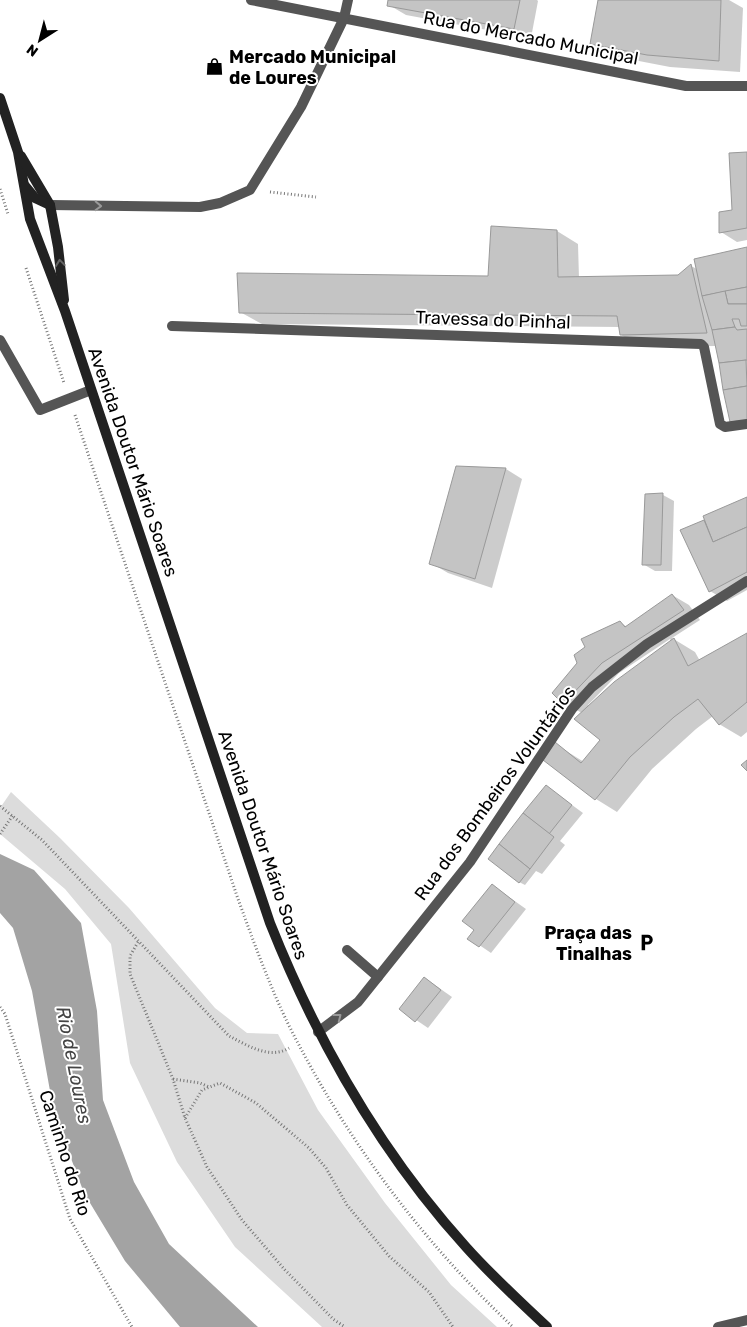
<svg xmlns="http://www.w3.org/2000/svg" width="747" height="1327" viewBox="0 0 747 1327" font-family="Rubik,sans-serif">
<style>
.green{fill:#dcdcdc}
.water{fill:#a3a3a3}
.shadow{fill:#0003;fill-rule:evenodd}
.building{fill:#c4c4c4;stroke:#999}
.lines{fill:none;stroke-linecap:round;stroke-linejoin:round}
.path{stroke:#777;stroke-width:3;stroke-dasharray:1 2.5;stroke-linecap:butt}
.street{stroke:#555;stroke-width:10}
.secondary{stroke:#222;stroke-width:10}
.oneway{stroke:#999}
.oneway2{stroke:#646464}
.labels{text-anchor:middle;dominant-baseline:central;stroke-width:4;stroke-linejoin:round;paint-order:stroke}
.street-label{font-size:18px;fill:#000;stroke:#fff}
.poi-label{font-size:18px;font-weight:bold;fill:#000;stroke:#fff;text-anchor:start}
.water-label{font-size:19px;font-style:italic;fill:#444;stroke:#fff}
</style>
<rect width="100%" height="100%" fill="#fff"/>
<path class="green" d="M11 792 60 838 129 908 215 1008 247 1033 278 1034 318 1110 385 1203 451 1285 497 1327H322L235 1247 177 1162 130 1063 111 944 65 889 0 834V808Z"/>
<path class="water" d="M0 854 34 870 81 923 97 1011 103 1100 134 1182 169 1244 258 1327H180L125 1261 84 1193 54 1113 32 991 13 928 0 913Z"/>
<g class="shadow">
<path d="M390 0H537L538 1 531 38 406 15 389 5Z"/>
<path d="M599 0H729L743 8 740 72 670 67 613 56 591 44Z"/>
<path d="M747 153V240L737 242 721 232 733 211Z"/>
<path d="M557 231 578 244 579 278 678 276 691 266 697 269 747 248V428L716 346 643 347 621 335 620 327 262 324 240 312 489 278Z"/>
<path d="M506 469 522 479 492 588 448 573 431 563Z"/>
<path d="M663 495 674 501 672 571H655L643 564Z"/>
<path d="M747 499V590L727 601 710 591 682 531Z"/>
<path d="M672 595 689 605 700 620 672 638 695 652 700 661 747 634V732L741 737 719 724 713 716 696 729 652 769 617 812 596 799 545 759 555 744 584 762 601 740 582 713 564 703 620 622 627 627ZM670 639 671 641 590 706 588 705 619 673Z"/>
<path d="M546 786 583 813 560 841 565 845 542 874 536 871 525 885 519 882Z"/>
<path d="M492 885 526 909 491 953 469 938 476 930Z"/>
<path d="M425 978 452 997 428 1028 400 1009Z"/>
</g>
<g class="building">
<path d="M388 0H520L514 29 387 6Z"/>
<path d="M598 0H721L719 61 647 55 590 44Z"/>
<path d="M747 152V228L719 233V212L732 210 729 153Z"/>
<path d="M491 226 557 230 558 277 678 275 691 264 707 333 620 335 617 316 239 313 237 273 488 276Z"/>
<path d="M747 247V287L702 296 694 259Z"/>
<path d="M747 287V304H728L725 291Z"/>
<path d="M725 291 728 304H747V326H741L739 319H732L735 327 712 330 702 296Z"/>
<path d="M735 327 737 330 747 329V360L719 363 712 330Z"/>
<path d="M746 360 747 386 723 390 719 363Z"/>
<path d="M747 386V420L730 422 723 390Z"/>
<path d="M456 466 506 468 475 579 429 564Z"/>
<path d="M663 493 661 565H642L645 494Z"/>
<path d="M747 497V527L713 542 703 516Z"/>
<path d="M704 520 713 542 747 527V572L709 592 680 530Z"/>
<path d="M672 594 684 610 602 663 563 704 552 693 577 663 574 655 585 647 581 639 620 621 625 627Z"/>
<path d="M747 633V702L719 725 698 699 674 717 630 757 595 800 543 760 555 742 581 763 600 740 574 719 614 682 674 638 688 666Z"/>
<path d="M747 760V771L741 765Z"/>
<path d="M546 785 572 805 549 834 523 813Z"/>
<path d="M523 813 554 837 530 869 499 844Z"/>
<path d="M499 844 530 869 519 883 488 859Z"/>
<path d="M492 884 515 902 479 947 467 939 474 930 462 921Z"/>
<path d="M424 977 441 990 415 1022 399 1009Z"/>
</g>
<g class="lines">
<g class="path">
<path d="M0 189 8 214"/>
<path d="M270 192 316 197"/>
<path d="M26 268 64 383"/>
<path d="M75 415 238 899C256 948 274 999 299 1045 354 1150 427 1246 513 1327"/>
<path d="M0 806 42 840 229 1036C247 1045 269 1060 289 1048"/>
<path d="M0 834 13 815"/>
<path d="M138 942 130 956V974L173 1079 185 1118 207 1167 242 1220 285 1270 333 1319 345 1327"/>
<path d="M0 1007 5 1014 70 1219 132 1327"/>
<path d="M173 1079 200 1083 209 1087"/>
<path d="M185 1118 202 1090 220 1083 256 1103 309 1148 326 1168 347 1205 389 1256 429 1292 453 1327"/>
</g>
<g class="street">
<path d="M251 0 686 86H747"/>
<path d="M50 205 200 207 220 203 250 190 301 107 344 18 348 0"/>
<path d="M172 326 701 344 704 347 720 424 725 427 747 424"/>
<path d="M0 340 40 410 91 390"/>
<path d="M347 950 378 977"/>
<path d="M318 1032 358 1002 470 862 572 709 592 687 647 644 747 581"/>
<path d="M718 1327 747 1320"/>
</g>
<g class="secondary">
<path d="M0 98 18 152 30 219 65 311 270 923C317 1041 380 1152 466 1247 491 1275 519 1301 547 1327"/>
<path d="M21 156 50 205 58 247 64 300"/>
<path d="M25 186 35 198 50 205"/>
</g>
</g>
<defs><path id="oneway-chevron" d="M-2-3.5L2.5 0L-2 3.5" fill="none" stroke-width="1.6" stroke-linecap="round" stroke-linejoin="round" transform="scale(1.25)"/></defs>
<g class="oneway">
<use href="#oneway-chevron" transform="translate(98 206) rotate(2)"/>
<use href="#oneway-chevron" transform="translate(338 1017) rotate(-38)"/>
</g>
<use class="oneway2" href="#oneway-chevron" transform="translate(60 263) rotate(-96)"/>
<defs>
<symbol id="shop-bare" viewBox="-9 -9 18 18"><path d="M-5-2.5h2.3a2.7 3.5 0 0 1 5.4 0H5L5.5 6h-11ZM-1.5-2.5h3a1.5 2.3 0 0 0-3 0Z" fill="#000" stroke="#fff" stroke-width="2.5" paint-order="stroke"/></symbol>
<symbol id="parking-bare" viewBox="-9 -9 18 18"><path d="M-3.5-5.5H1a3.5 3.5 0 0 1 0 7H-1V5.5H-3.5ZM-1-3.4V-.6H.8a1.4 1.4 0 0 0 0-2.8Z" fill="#000" stroke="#fff" stroke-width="2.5" paint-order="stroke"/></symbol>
</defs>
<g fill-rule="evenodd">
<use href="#shop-bare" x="202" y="54" width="25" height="25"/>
<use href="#parking-bare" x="634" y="930" width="25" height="25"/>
</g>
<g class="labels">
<g class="street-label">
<text transform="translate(531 38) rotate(11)">Rua do Mercado Municipal</text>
<text transform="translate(493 320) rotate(2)">Travessa do Pinhal</text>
<text transform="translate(133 462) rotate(71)">Avenida Doutor Mário Soares</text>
<text transform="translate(495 793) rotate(-54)">Rua dos Bombeiros Voluntários</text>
<text transform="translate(263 845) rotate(71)">Avenida Doutor Mário Soares</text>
<text transform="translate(65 1153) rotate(72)">Caminho do Rio</text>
</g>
<g class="poi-label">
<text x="229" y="57">Mercado Municipal<tspan x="229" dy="21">de Loures</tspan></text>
<text x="632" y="933" text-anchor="end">Praça das<tspan x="632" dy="21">Tinalhas</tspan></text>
</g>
<g class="water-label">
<text transform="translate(74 1065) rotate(79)">Rio de Loures</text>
</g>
</g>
<g transform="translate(40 40) rotate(216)" stroke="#ffffff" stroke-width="4" paint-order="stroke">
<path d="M0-4L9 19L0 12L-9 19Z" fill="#000000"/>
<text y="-8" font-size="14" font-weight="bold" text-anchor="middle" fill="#000000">N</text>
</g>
</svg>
